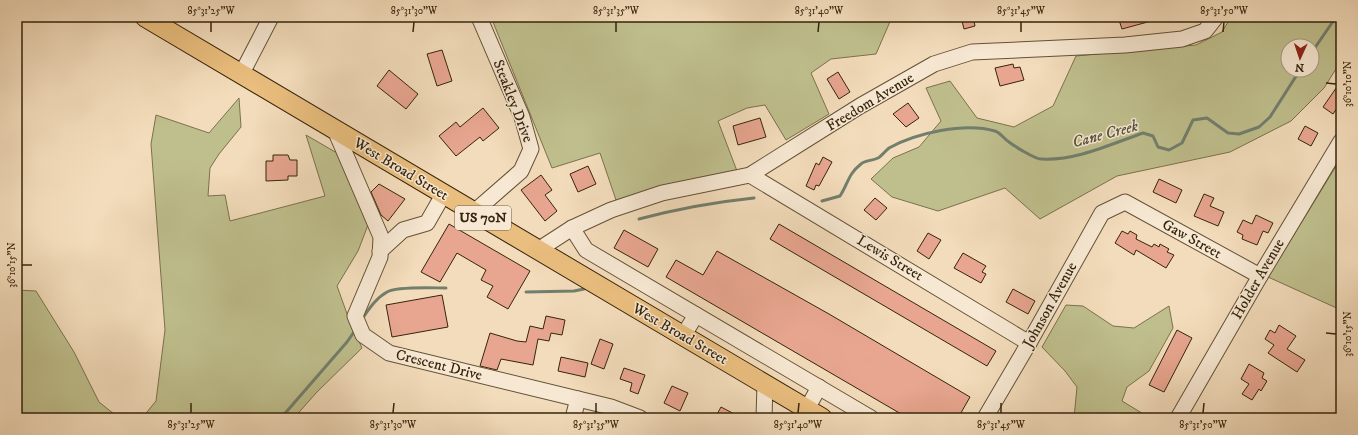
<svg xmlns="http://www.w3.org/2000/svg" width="1358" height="435" viewBox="0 0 1358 435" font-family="'IM FELL DW Pica',serif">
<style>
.green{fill:#bfbf8d;stroke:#7a724c;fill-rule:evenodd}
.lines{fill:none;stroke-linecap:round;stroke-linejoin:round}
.stream{stroke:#727f6d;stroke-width:3}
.building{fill:#e8a690;stroke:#35240b}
.minor-casing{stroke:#645237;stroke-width:17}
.major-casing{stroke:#35240b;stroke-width:21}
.minor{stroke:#f7e8d3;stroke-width:15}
.major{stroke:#eabe7e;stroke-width:19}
.ticks{fill:none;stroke:#35240b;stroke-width:1.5}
.labels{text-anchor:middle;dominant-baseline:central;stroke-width:3;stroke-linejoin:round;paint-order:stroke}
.shield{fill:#f7e8d3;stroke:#6f5f47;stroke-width:1}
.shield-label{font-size:14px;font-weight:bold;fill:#35240b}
.street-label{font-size:15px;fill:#35240b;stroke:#f7e8d3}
.water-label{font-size:16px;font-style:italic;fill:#54523c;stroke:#f7e8d3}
.neatline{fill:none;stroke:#35240b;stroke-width:1.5}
.ticks-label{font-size:10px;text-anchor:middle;fill:#35240b}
</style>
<rect width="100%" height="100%" fill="#f3dcbb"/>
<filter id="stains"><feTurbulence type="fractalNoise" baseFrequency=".005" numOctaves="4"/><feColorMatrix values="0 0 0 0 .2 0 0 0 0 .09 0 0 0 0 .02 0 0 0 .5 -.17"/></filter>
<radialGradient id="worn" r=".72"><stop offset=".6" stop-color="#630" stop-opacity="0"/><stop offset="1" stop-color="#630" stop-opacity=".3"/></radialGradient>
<g class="green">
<path d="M491 17H892L876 54 831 59 811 73 829 114 786 140 765 105 747 108 718 121 737 171 616 200 600 153 552 168Z"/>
<path d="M1231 17H1341V61L1324 88 1291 121 1230 152 1117 176 1040 219 1005 188 938 211 892 197 871 179 893 158 919 147 941 121 926 88 950 81 977 118 1014 127 1053 106 1076 56 1196 45 1222 32ZM1288 46H1312V70H1288Z"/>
<path d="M239 98 241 127 219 154 210 168 208 196 225 195 230 221 325 196 306 135 337 153 368 225 358 251 337 286 350 322 362 348 317 392 294 418H142L156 401 165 330 151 144 156 115 209 133Z"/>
<path d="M1341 158V310L1268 277Z"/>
<path d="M17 290 36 291 74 352 99 402 119 418H17Z"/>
<path d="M1066 305 1083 306 1113 326 1134 328 1169 306 1173 328 1149 371 1127 387 1122 401 1150 418H1074L1077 387 1065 371 1042 347Z"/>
</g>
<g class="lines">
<g class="stream">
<path d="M1312 52 1336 17"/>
<path d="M822 201 840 196C848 184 848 174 861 164 865 160 872 161 878 158 882 156 885 151 889 148 916 133 965 122 995 131 1001 133 1004 139 1009 142 1014 146 1035 159 1041 159 1076 161 1111 144 1143 133L1153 136 1158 147 1169 150 1182 143 1193 120 1207 118 1228 133 1239 134 1259 127 1270 117 1300 70"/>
<path d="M639 219C677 209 715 202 754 198"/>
<path d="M526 292 574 291 584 289"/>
<path d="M362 319C369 309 376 298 387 292 397 286 433 288 446 288"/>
<path d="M281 418 347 342 356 329"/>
</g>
</g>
<g class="building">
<path d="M961 17H973L975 26 964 29Z"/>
<path d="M1118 17H1154L1155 20 1122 29Z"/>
<path d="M442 50 452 81 437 86 427 54Z"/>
<path d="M1013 64 1014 68 1020 67 1024 80 1000 86 995 68Z"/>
<path d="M389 70 418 94 406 109 377 86Z"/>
<path d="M838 72 850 92 839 99 827 79Z"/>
<path d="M1341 81V110L1337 108 1333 114 1323 107Z"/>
<path d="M908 103 919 118 906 127 893 114Z"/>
<path d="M483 108 499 128 483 141 480 137 456 156 439 136 456 122 460 127Z"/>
<path d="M760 118 766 137 738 145 733 126Z"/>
<path d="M1305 126 1318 133 1311 146 1298 139Z"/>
<path d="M273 155H288L290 160H297V176H288V180L266 181V161H273Z"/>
<path d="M823 157 832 162 819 186 816 185 814 190 806 186 816 163 819 165Z"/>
<path d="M588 166 596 184 578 192 570 174Z"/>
<path d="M541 175 552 190 545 195 557 211 545 221 521 190Z"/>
<path d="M1159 179 1182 190 1176 203 1153 192Z"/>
<path d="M379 184 405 199 388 221 381 215 371 192Z"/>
<path d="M1204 194 1214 198 1210 206 1224 212 1218 226 1194 216Z"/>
<path d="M875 198 887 208 876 220 864 210Z"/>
<path d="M1256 215 1273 223 1268 233 1263 231 1257 245 1242 239 1243 235 1237 232 1243 220 1252 224Z"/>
<path d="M449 224 530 271 508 309 487 297 493 286 481 280 486 270 457 253 440 282 421 272Z"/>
<path d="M779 224 996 351 987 366 770 239Z"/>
<path d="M624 230 658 249 648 267 614 248Z"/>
<path d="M1122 231 1128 234 1130 231 1137 235 1136 239 1152 247 1154 244 1159 247 1160 244 1169 249 1167 252 1174 255 1166 268 1136 250 1134 255 1115 243Z"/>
<path d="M928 233 941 240 929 259 917 251Z"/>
<path d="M717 251 829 314 970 397 958 418H908L666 277 676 260 703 275Z"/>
<path d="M963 253 986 266 982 272 986 274 981 283 954 268Z"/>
<path d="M1013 289 1035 301 1028 314 1006 302Z"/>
<path d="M442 295 448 327 392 337 386 305Z"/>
<path d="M546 316 565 320 562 335 551 333 549 341 538 339 533 365 501 359 497 370 480 366 490 333 517 341 526 342 530 326 543 329Z"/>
<path d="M1279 325 1296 336 1287 349 1305 360 1297 372 1268 353 1274 345 1265 339 1270 330 1275 333Z"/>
<path d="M1177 330 1192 338 1164 392 1149 385Z"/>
<path d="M600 339 613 344 604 369 591 364Z"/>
<path d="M561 357 588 363 585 377 558 371Z"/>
<path d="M1249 364 1264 373 1262 378 1267 381 1261 391 1259 389 1252 400 1242 394 1249 384 1241 379Z"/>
<path d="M624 368 645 375 638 394 630 391 632 383 620 379Z"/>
<path d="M672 386 688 393 680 411 664 403Z"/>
<path d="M721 407 742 418H715Z"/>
</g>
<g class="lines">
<defs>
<g id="minor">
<path d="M242 73 271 17"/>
<path d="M335 130 381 237 380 257 355 316 363 335 389 353 611 407 640 418"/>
<path d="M750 175 1029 343"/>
<path d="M473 213 521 171 531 149 522 117 479 17"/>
<path d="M572 228 586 250 871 418"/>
<path d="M538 250 572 228 611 210 662 193 750 175 860 106 934 64 972 52 1125 45 1182 39 1205 31 1216 17"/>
<path d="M380 251 403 230 427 223 443 195"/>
<path d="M683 336 696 315"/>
<path d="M807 409 819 387"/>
<path d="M573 418 578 399"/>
<path d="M764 418 765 384"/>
<path d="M985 418 1029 343 1102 213 1125 202 1260 276"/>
<path d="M1178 418 1260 276 1341 141"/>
</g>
<path id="major" d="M145 17 822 418"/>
</defs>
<use href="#minor" class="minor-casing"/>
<use href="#major" class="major-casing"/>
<use href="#minor" class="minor"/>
<use href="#major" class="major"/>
</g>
<path class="ticks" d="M211 32V22M413 32 414 22M616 32V22M818 32 819 22M1021 32V22M1223 32 1224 22M1326 83 1336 84M22 265H32M1326 333 1336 334M191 413V403M393 413 394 403M596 413V403M798 413 799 403M1001 413V403M1203 413 1204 403"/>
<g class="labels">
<rect class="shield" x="455" y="206" width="56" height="24" rx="3"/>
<g class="shield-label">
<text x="483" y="218">US 70N</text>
</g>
<g class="street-label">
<text transform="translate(513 101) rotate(69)">Steakley Drive</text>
<text transform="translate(870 102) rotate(-31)">Freedom Avenue</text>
<text transform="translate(401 169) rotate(31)">West Broad Street</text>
<text transform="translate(1192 239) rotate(29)">Gaw Street</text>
<text transform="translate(890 258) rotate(31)">Lewis Street</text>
<text transform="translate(1258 279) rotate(-60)">Holder Avenue</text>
<text transform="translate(1050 305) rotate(-61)">Johnson Avenue</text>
<text transform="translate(680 334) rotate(30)">West Broad Street</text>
<text transform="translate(439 365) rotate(14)">Crescent Drive</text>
</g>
<g class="water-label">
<text transform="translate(1105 134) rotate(-15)">Cane Creek</text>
</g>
</g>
<rect width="1358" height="435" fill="none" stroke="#f3dcbb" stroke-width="44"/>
<g transform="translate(1300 58) rotate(183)"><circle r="19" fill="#f7e8d3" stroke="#a99a83"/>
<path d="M0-3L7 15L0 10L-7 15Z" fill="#8f2418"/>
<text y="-6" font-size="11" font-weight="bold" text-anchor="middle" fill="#35240b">N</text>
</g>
<rect x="22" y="22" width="1314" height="391" class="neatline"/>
<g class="ticks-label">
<text x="211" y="14">85°31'25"W</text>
<text x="414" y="14">85°31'30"W</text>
<text x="616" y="14">85°31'35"W</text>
<text x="819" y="14">85°31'40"W</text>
<text x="1021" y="14">85°31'45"W</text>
<text x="1224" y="14">85°31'50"W</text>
<text transform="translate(1347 84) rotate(-90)" y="4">36°10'10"N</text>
<text transform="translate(11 265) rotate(-90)" y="4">36°10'15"N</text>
<text transform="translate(1347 334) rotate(-90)" y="4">36°10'15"N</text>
<text x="191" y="428">85°31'25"W</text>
<text x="393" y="428">85°31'30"W</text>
<text x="596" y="428">85°31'35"W</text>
<text x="798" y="428">85°31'40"W</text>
<text x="1001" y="428">85°31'45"W</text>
<text x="1203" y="428">85°31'50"W</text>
</g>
<rect width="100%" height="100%" filter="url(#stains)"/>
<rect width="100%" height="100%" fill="url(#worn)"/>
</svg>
